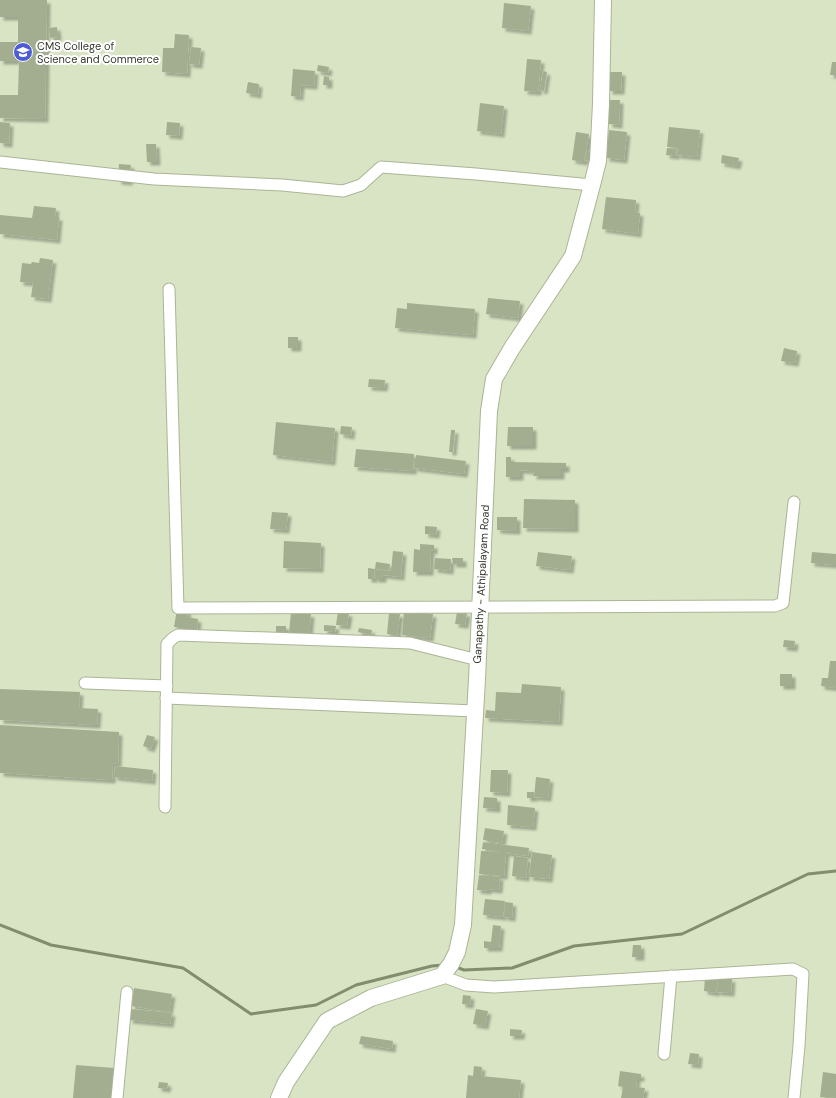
<svg xmlns="http://www.w3.org/2000/svg" width="836" height="1098" viewBox="0 0 836 1098" font-family="'DM Sans',sans-serif">
<style>
.lines{fill:none;stroke-linecap:round;stroke-linejoin:round}
.stream{stroke:#828c6f;stroke-width:3}
.building{fill:#a3ae90;filter:url(#shadow)}
.street-casing{stroke:#aab595;stroke-width:13}
.secondary-casing{stroke:#aab595;stroke-width:18}
.street{stroke:#fff;stroke-width:11}
.secondary{stroke:#fff;stroke-width:16}
.labels{text-anchor:middle;dominant-baseline:central;stroke-width:4;stroke-linejoin:round;paint-order:stroke}
.poi-label{font-size:11px;fill:#34392c;stroke:#fff;text-anchor:start}
.street-label{font-size:11px;fill:#34392c;stroke:#fff}
</style>
<defs>
<filter id="shadow"><feDropShadow dx="3.5" dy="3.5" stdDeviation="1" flood-color="#0004"/></filter>
</defs>
<rect width="100%" height="100%" fill="#d8e4c3"/>
<g class="lines">
<g class="stream">
<path d="M0 925 51 945 183 968 251 1014 316 1005 356 985 432 966 443 965"/>
<path d="M456 967 464 970 512 968 574 946 682 934 808 874 836 871"/>
</g>
</g>
<g class="building">
<path d="M0 0H47L45 119 0 118V95H18L19 61H0V42H18V17H0Z"/>
<path d="M504 3 531 6 528 31 502 28Z"/>
<path d="M57 27 58 37 50 38 49 28Z"/>
<path d="M175 34 189 35 187 74 162 72 163 48H174Z"/>
<path d="M191 47 201 48 199 65 189 64Z"/>
<path d="M527 59 541 60 538 92 524 91Z"/>
<path d="M832 62H836V75H830Z"/>
<path d="M318 65 329 67 328 73 317 71Z"/>
<path d="M293 69 315 71 314 86 301 85 300 97 291 96Z"/>
<path d="M543 71 547 72 544 91 540 90Z"/>
<path d="M610 72H622L621 91H609Z"/>
<path d="M324 76 329 77V85H323Z"/>
<path d="M248 82 259 84 258 95 246 93Z"/>
<path d="M609 100H620L619 125 609 124Z"/>
<path d="M480 103 504 106 501 134 477 131Z"/>
<path d="M0 122 10 123 9 144 0 143Z"/>
<path d="M167 122 180 123 179 136 166 135Z"/>
<path d="M669 127 700 130 697 157 677 155 678 148 667 147Z"/>
<path d="M609 130 627 132 624 160 606 158Z"/>
<path d="M576 132 589 134 584 162 572 160Z"/>
<path d="M146 144H156L157 162H147Z"/>
<path d="M667 148 677 149 676 156 666 155Z"/>
<path d="M587 151 593 152 592 161 585 160Z"/>
<path d="M722 155 739 158 737 166 721 163Z"/>
<path d="M119 164 131 165 129 182 118 181Z"/>
<path d="M606 197 636 200 635 212 640 213 638 234 602 229Z"/>
<path d="M34 206 56 208 55 217H59L57 240 0 234V215L32 218Z"/>
<path d="M40 258 53 260 48 299 31 297 33 283 20 282 22 263 31 264 32 262 39 263Z"/>
<path d="M488 298 520 301 518 318 486 314Z"/>
<path d="M407 303 475 309 473 335 395 328 397 308 407 309Z"/>
<rect x="288" y="337" width="10" height="11"/>
<path d="M784 348 797 351 795 363 781 361Z"/>
<path d="M369 379 385 380 384 388 368 387Z"/>
<path d="M276 422 335 428 332 462 273 455Z"/>
<path d="M341 426 352 427 351 436 340 434Z"/>
<path d="M508 427H533V446H507Z"/>
<path d="M451 430H455L453 452H449Z"/>
<path d="M356 449 414 454 413 471 354 467Z"/>
<path d="M416 455 466 461 464 474 414 468Z"/>
<path d="M506 457H511V462L566 463V469H561V476H533L534 471 520 470V477H506Z"/>
<path d="M524 499 575 500V529L523 528Z"/>
<path d="M272 512 288 513 286 530 270 529Z"/>
<path d="M497 517H517V531L497 530Z"/>
<path d="M425 526 437 527 436 535 425 534Z"/>
<path d="M284 541 321 543 320 569 283 568Z"/>
<path d="M420 544 434 545V551L431 550 430 572H413L414 549 420 550Z"/>
<path d="M393 551 403 552 401 577 383 575V579H375V569L391 571Z"/>
<path d="M538 552 572 556 570 570 536 566Z"/>
<path d="M812 552 836 554V565L811 563Z"/>
<path d="M435 558 451 559 450 571 434 569Z"/>
<path d="M452 558H463V564H453Z"/>
<path d="M376 562 390 564 389 570 375 569Z"/>
<path d="M368 568 375 569 374 579H368Z"/>
<path d="M177 609 188 611 187 617 198 619 197 631 174 627Z"/>
<path d="M404 611 433 614 430 638 402 635Z"/>
<path d="M291 612 311 614 309 635 289 633Z"/>
<path d="M338 612 349 613 347 626 336 625Z"/>
<path d="M457 612 467 613 465 625 455 624Z"/>
<path d="M389 613 400 614 397 636 387 634Z"/>
<path d="M324 625 336 626 335 632 324 631Z"/>
<rect x="276" y="626" width="10" height="6"/>
<path d="M359 628 372 630 371 635 358 632Z"/>
<path d="M784 640 795 641 794 648 783 647Z"/>
<path d="M830 661H836V688L821 686 822 678H828Z"/>
<rect x="780" y="674" width="12" height="12"/>
<path d="M522 684 561 687 559 722 485 718 486 710 495 711 496 692 521 693Z"/>
<path d="M0 689 80 692 79 708 98 709 97 725 0 720Z"/>
<path d="M0 725 119 732 118 764 113 763 112 780 0 773Z"/>
<path d="M147 735 155 737 151 749 143 746Z"/>
<path d="M115 766 153 770 152 781 114 777Z"/>
<path d="M491 770H508L507 793 490 792Z"/>
<path d="M536 777 550 779 548 798 534 797Z"/>
<rect x="527" y="792" width="7" height="6"/>
<path d="M484 797 497 798V809L483 808Z"/>
<path d="M508 805 535 808 533 827 507 825Z"/>
<path d="M485 828 504 831 502 843 483 840Z"/>
<path d="M483 842 529 848 528 856 507 853 506 852 504 876 479 874 481 851 501 852 482 849Z"/>
<path d="M532 852 552 855 549 879 529 877Z"/>
<path d="M514 856 528 858 526 878 512 876Z"/>
<path d="M479 875 500 877 499 890 488 889V891L477 890Z"/>
<path d="M485 899 505 901 503 917 483 915Z"/>
<path d="M505 902 513 903 512 918 504 917Z"/>
<path d="M493 925 501 926 499 948H484V941L491 942Z"/>
<path d="M633 945H641V957H632Z"/>
<path d="M705 977 718 979 716 993 704 991Z"/>
<path d="M718 977 732 979 731 993 717 992Z"/>
<path d="M134 988 172 994 169 1012 131 1006Z"/>
<path d="M463 995 471 996 470 1005 462 1004Z"/>
<path d="M131 1009 172 1013 170 1024 129 1020Z"/>
<path d="M476 1009 488 1011 485 1026 473 1024Z"/>
<path d="M510 1029 522 1030 521 1036H510Z"/>
<path d="M361 1036 393 1041 392 1049 359 1044Z"/>
<path d="M690 1053 699 1054 698 1065 688 1064Z"/>
<path d="M76 1065 114 1068 113 1098H73Z"/>
<path d="M474 1066 482 1067 481 1076 521 1080 519 1098H466L468 1075 473 1076Z"/>
<path d="M620 1071 641 1074V1078H637L636 1087 645 1088 643 1098H621L623 1087 618 1086Z"/>
<path d="M823 1072 836 1074V1098L820 1097Z"/>
<path d="M159 1082 168 1083 167 1089 158 1088Z"/>
</g>
<g class="lines">
<defs>
<g id="street">
<path d="M0 162 154 179 282 185 343 191 361 185 381 167 476 174 592 185"/>
<path d="M169 289 178 608 775 606 783 603 794 502"/>
<path d="M85 683 167 686"/>
<path d="M166 698 475 711"/>
<path d="M165 807 167 644 173 638 178 635 410 643 478 660"/>
<path d="M442 976 466 985 494 987 793 969 803 974 799 1046 794 1098"/>
<path d="M664 1054 671 976"/>
<path d="M117 1098 127 992"/>
</g>
<path id="secondary" d="M279 1098 286 1082 327 1021 371 998 442 976 451 964 457 952 463 925 477 679 489 411 494 379 512 348 573 256 592 185 598 161 601 104 603 0"/>
</defs>
<use href="#street" class="street-casing"/>
<use href="#secondary" class="secondary-casing"/>
<use href="#street" class="street"/>
<use href="#secondary" class="secondary"/>
</g>
<defs>
<symbol id="university-disc" viewBox="-11 -11 22 22"><circle r="9.5" fill="#4d5cd2" stroke="#fff"/><path d="M0-5L7-2L0 1L-7-2ZM-4 1L0 2.5L4 1V4Q0 6-4 4Z" fill="#fff"/></symbol>
</defs>
<g fill-rule="evenodd">
<use href="#university-disc" x="12" y="41" width="22" height="22"/>
</g>
<g class="labels">
<g class="poi-label">
<text x="37" y="46">CMS College of<tspan x="37" dy="13">Science and Commerce</tspan></text>
</g>
<g class="street-label">
<text transform="translate(481 584) rotate(-87)">Ganapathy - Athipalayam Road</text>
</g>
</g>
</svg>
